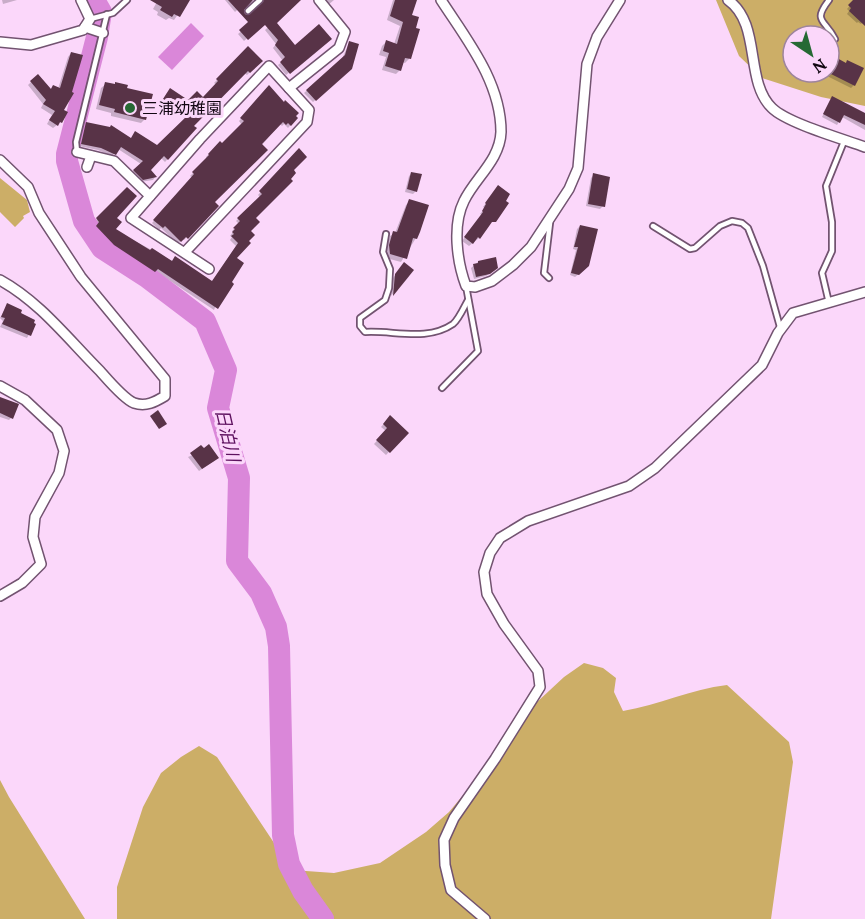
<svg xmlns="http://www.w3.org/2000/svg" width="865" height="919" viewBox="0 0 865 919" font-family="Lora,'Noto Sans JP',serif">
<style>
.green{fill:#ccae67;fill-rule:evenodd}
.water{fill:#da87d9}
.shadow{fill:#0003}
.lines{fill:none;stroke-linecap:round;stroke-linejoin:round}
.river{stroke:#da87d9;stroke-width:22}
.building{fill:#583347}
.lane-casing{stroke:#725370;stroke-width:8}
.street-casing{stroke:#725370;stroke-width:12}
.lane{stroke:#fff;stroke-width:4.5}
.street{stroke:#fff;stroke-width:9}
.poi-dot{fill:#266934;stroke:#fbd7fa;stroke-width:2}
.labels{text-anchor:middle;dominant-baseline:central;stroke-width:6;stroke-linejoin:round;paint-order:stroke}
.poi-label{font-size:16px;fill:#120712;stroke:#fbd7fa;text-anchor:start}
.water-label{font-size:18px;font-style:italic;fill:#5e125f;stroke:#fbd7fa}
</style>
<rect width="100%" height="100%" fill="#fbd7fa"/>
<g class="green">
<path d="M716 0H865V106L821 97 762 78 739 56ZM793 36H829V72H793Z"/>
<path d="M0 178 27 200 30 212 23 216 24 218 15 227 0 212Z"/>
<path d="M584 663 603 668 616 678 614 692 623 711C659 705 691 689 727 685L789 742 793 762 771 919H117V887L143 807 161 773 181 757 199 746 217 757 292 870 334 873 380 863 426 832 449 812 490 763 536 703 564 677Z"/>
<path d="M0 780 9 797 85 919H0Z"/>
</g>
<path class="water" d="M191 23 204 36 172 70 158 57Z"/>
<g class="shadow">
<path d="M2 0H17L3 4Z"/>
<path d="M158 0H188L174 20 169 18 166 20 157 15 158 12 153 9Z"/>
<path d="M225 0H248L235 12Z"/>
<path d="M279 0H283L265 22 244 41 238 34Z"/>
<path d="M324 0H334L328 5Z"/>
<path d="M393 0H415L410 16 409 59 405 63 402 62 400 70 396 74 382 70 386 57 379 55 382 46 386 42 394 44 400 26 387 20Z"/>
<path d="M855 0H865V19L861 24 858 22 857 23 847 14 849 11 847 9Z"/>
<path d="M274 22 295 47 330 39 286 75 278 65 283 61 273 48 276 44 265 30Z"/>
<path d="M349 43 351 68 313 102 304 93 342 59Z"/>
<path d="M248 48 261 61 247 75 244 73 192 126 195 128 165 162 161 158 149 170 155 177 153 180 140 182 131 173 141 164 118 149 112 156 98 150 79 146 83 126 86 123 157 147 186 119 161 103 167 93 188 102 203 99 217 85 214 83Z"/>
<path d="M71 53V93L62 110 61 122 53 128 47 124 52 115 41 108 43 104 28 85 31 82 50 90 53 86 58 89 68 57Z"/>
<path d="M837 60 845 64 848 61 854 85 851 88 827 76Z"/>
<path d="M106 84 125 89 145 119 141 123 111 116V113L96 109 101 88Z"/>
<path d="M269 88 296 119 288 128 284 124 282 126 280 124 213 202 217 206 184 240 182 239 178 244 161 228 159 230 152 223 193 178 190 176 207 159 206 157 220 143 222 145 242 125 239 121Z"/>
<path d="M830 101 865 115V130L842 117 837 125 822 117Z"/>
<path d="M299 151 292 170 254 218 234 259 214 310 155 271 152 274 112 248 94 229 98 225 94 222 127 189 115 218 114 230 212 282 236 246 230 240 232 237 230 236 233 232 232 231 239 224 236 221 260 197 258 195Z"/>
<path d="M412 173 416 191 413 194 405 192 409 176Z"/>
<path d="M594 175 603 206 600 209 586 206 591 178Z"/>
<path d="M496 190 479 238 469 246 462 241 482 215 480 214 485 208 483 207Z"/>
<path d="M410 201 416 238 401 262 386 258V250L390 236 395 233 406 205Z"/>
<path d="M580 226 585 269 575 277 570 275 576 250 573 249 577 229Z"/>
<path d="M478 262 493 271 486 276 474 279 471 268Z"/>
<path d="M402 267 412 270 391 296 393 278Z"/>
<path d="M7 305 34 325 27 338 0 327 3 321 0 318Z"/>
<path d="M0 398 11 418 9 420 0 417Z"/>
<path d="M390 417 407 433 386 455 374 444 386 431 381 427Z"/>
<path d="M204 450 214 461 199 471 188 457Z"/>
</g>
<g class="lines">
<path class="river" d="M94 0 101 12 97 37 67 154V161L84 221 102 248 147 277 205 321 226 370 218 408 239 478 237 561 261 593 276 627 279 646 283 835 289 864 303 891 323 919"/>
</g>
<g class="building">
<path d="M150 0H190L180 17 174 14 172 17 160 10 162 7Z"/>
<path d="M228 0H253L244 10 245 14 248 15 264 0H301L277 23 295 45 319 24 332 39 290 74 280 62 285 57 275 45 278 40 265 25 248 40 239 30 248 22Z"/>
<path d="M395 0H417L412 15 419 17 416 28 420 29 411 59 405 58 401 71 385 66 389 53 383 51 386 40 397 44 403 22 390 16Z"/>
<path d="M853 0H865V26L849 11 851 8 848 5Z"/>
<path d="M349 41 359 44 352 69 316 101 306 90 345 55Z"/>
<path d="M248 46 263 61 250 73 248 71 194 126 197 128 168 160 164 156 151 170 157 177 143 180 133 170 143 161 121 147 116 155 101 148 81 144 86 122 110 127 111 125 131 138 135 131 157 145 188 115 163 99 170 88 188 100 197 91 203 97 218 81 216 79Z"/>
<path d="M71 52 83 55 72 92 74 93 64 110 68 112 62 123 60 122 58 126 49 120 55 111 43 104 46 100 30 81 38 74 51 89 53 85 60 88Z"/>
<path d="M837 58 846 63 847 60 864 68 855 86 829 73V63L834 65Z"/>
<path d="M105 82 115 84V82L128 85 127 88 153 94 146 120 114 112 115 109 99 105Z"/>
<path d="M269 85 284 102 285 100 299 113 296 116 298 118 291 126 288 123 286 125 283 122 262 144 268 150 215 202 219 206 188 239 186 237 181 242 165 226 163 228 153 220 194 174 192 172 209 155 208 154 220 141 222 143 244 121 240 118Z"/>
<path d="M832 96 865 113V125L844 115 840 123 823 114Z"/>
<path d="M299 148 307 157 294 170 296 173 291 179 293 181 256 218 260 222 251 231 255 235 249 241 251 243 237 258 244 263 232 282 234 284 218 309 158 269 155 272 114 245 96 226 99 222 96 218 127 187 137 196 117 218 122 222 116 229 150 250 152 248 172 261 175 256 212 281 238 243 231 236 234 234 232 232 235 229 233 228 240 221 237 218 262 194 259 191Z"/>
<path d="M411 172 422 174 417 192 407 189Z"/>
<path d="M593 173 610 177 605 207 588 204Z"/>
<path d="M498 185 510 194 506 201 509 203 496 222H492L480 239 478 237 473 244 464 237 483 212 482 211 486 204 485 203Z"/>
<path d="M409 199 429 205 420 232 417 239 413 238 407 259 390 254 389 245 393 231 397 232Z"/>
<path d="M580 225 598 229 589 266 579 275 571 273 578 247H574Z"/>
<path d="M496 257 498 268 490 274 476 277 473 264 478 263V261Z"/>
<path d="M404 262 414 270 393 296 395 274Z"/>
<path d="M7 303 22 310 21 313 35 320 34 323 36 324 31 336 2 324 5 318 1 317Z"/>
<path d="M0 397 19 404 13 419 0 413Z"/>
<path d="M158 410 167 424 159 429 150 416Z"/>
<path d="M390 415 409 433 390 453 376 440 387 428 383 424Z"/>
<path d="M209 444 219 458 202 469 190 453 201 445 204 448Z"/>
</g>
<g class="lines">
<defs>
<g id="lane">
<path d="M829 0C812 22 825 19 835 39"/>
<path d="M248 11 260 0"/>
<path d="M90 19 113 13 127 0"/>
<path d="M77 152 76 142 107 14"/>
<path d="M653 226 690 249 695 248 720 226 732 221 742 223 748 228 763 266 780 327"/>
<path d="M386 234 383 252 390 269 389 288 385 300 360 318V326L365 332C393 330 427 342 453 324 459 319 464 307 468 300"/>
<path d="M549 278 544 273 550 223"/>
<path d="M829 303 822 273 832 251V222L826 186 845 139"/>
<path d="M442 388 478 351 466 286"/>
</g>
<g id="street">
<path d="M441 0C467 40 501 82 501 132 500 160 475 178 464 201 452 225 457 262 466 286L475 287 492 281 513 265 531 247 569 189 578 168 587 64 597 37 620 0"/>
<path d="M728 0C762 24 744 81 772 108 787 123 843 139 865 147"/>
<path d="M85 27 103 33"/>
<path d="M0 42 31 45 83 30 90 19 81 0"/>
<path d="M289 88 339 48 345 32 319 0"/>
<path d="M77 152 114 161 150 196"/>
<path d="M0 160 28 187 39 213 81 277 165 379V396C155 402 146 407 134 403 124 399 108 380 100 371 68 339 40 302 0 280"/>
<path d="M87 167 91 156"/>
<path d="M185 252 307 122 309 110 269 66 200 139 131 218 209 269"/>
<path d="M0 386 25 400 57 430 64 451 59 473 35 517 33 537 41 564 22 583 0 596"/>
<path d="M485 919 451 890 445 865 444 840 454 818 495 759 540 687 538 671 504 624 487 594 484 572 490 553 500 538 528 521 629 486 655 468 762 365 778 333 793 313 865 292"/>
</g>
</defs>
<use href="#lane" class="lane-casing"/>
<use href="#street" class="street-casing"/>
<use href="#lane" class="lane"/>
<use href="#street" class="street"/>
</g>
<circle class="poi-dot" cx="130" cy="108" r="6"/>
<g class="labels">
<g class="poi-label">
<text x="142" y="108">三浦幼稚園</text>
</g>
<g class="water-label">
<text transform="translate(228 435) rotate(77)">日泊川</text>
</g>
</g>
<g transform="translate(811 54) rotate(144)"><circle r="28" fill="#fbd7fa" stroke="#9e849d" stroke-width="1.5"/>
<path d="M0-4.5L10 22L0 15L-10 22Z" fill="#266934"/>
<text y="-9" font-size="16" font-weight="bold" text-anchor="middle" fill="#120712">N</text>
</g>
</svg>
